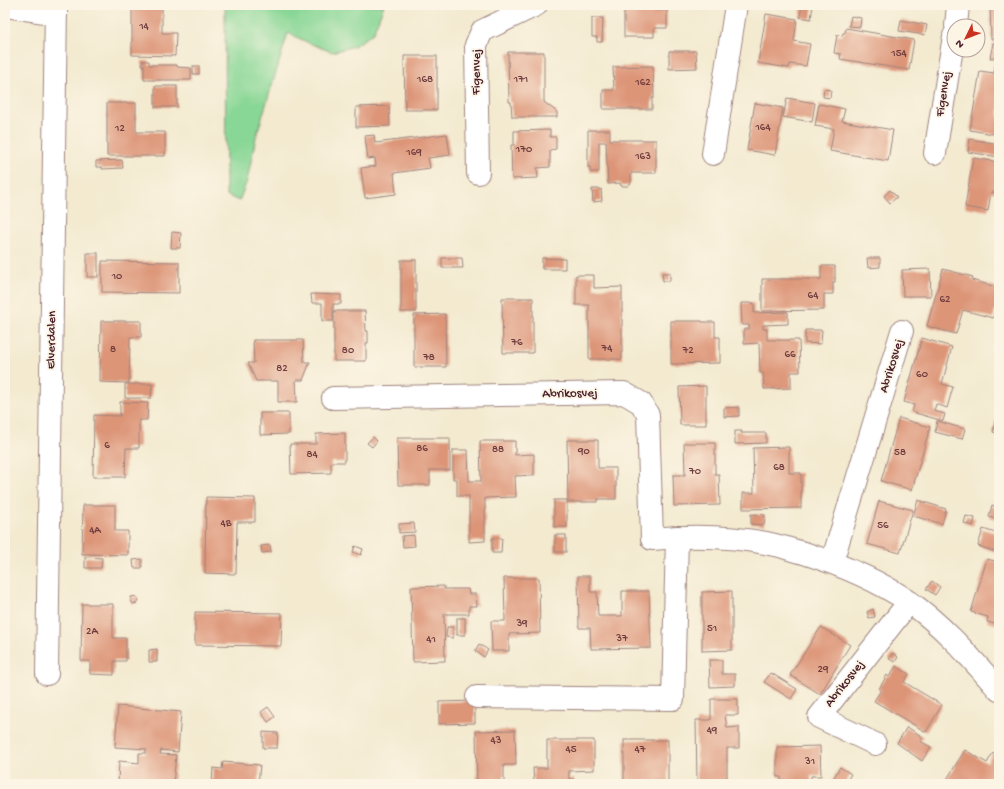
<svg xmlns="http://www.w3.org/2000/svg" width="1004" height="789" viewBox="0 0 1004 789" font-family="'Gochi Hand',sans-serif">
<style>
.green{fill:#89d796;stroke:#6a7b60}
.building{fill:#dd9578}
.lines{fill:none;stroke-linecap:round;stroke-linejoin:round}
.minor-casing{stroke:#9e847e;stroke-width:24}
.minor{stroke:#fff;stroke-width:22}
.labels{text-anchor:middle;dominant-baseline:central;stroke-width:3.5;stroke-linejoin:round;paint-order:stroke}
.number-label{font-size:11px;fill:#6f3c3e}
.street-label{font-size:13px;fill:#4a1f2b;stroke:#fcf5e5}
</style>
<rect width="100%" height="100%" fill="#fcf5e5"/>
<filter id="ink" filterUnits="userSpaceOnUse"><feTurbulence type="fractalNoise" baseFrequency=".025" numOctaves="2"/><feDisplacementMap in="SourceGraphic" scale="8" xChannelSelector="R" yChannelSelector="G"/><feConvolveMatrix kernelMatrix="1 2 1 2 8 2 1 2 1" color-interpolation-filters="sRGB"/></filter>
<filter id="wash" filterUnits="userSpaceOnUse"><feTurbulence type="fractalNoise" baseFrequency=".012" numOctaves="4" result="noise"/><feDisplacementMap in="SourceGraphic" scale="16" xChannelSelector="R" yChannelSelector="G"/><feGaussianBlur stdDeviation="0.9" result="paint"/><feColorMatrix in="noise" values="0 0 0 0 0 0 0 0 0 0 0 0 0 0 0 0 0 1.4 0 .05"/><feComposite in="paint" operator="in"/></filter>
<g filter="url(#wash)">
<rect width="100%" height="100%" fill="#f3ead0"/>
<path class="green" d="M225 5H384L373 33 354 46 332 52 309 43 288 33 256 137 247 181 239 201 226 195Z"/>
<g id="blocks">
<g class="building">
<path d="M132 5H162V33H176L175 56 132 55Z"/>
<path d="M624 5H654V10H667V28H654V37H624Z"/>
<path d="M802 5H813L811 19 800 17Z"/>
<path d="M990 5H999V39H991Z"/>
<path d="M766 14 797 19 794 41 810 44 806 66 790 64 789 68 758 63Z"/>
<path d="M851 16 861 18 860 27 849 26Z"/>
<path d="M592 18H603L602 42H597V37H592Z"/>
<path d="M901 20 927 25 925 35 899 31Z"/>
<path d="M846 28 914 40 909 70 840 59 841 54 834 53 837 35 842 36 843 33H845Z"/>
<path d="M993 43 999 44V135L970 130 980 71 994 73 996 58H990Z"/>
<path d="M669 51H696L697 68 669 69Z"/>
<path d="M508 52H544V102L557 112V117H512L511 102H509Z"/>
<path d="M404 56H437V110H405Z"/>
<path d="M142 61H149V65H177V67L191 68V80H144V65H142Z"/>
<rect x="193" y="66" width="6" height="8"/>
<path d="M653 66 654 98H652V109H603V90H614L613 67Z"/>
<rect x="155" y="86" width="22" height="21"/>
<path d="M824 89 831 90 830 98 823 97Z"/>
<path d="M787 98 815 103 812 122 783 117Z"/>
<path d="M107 103H136V132H165V156H107Z"/>
<path d="M755 103 783 108 775 155 747 150Z"/>
<path d="M819 104 845 109 842 121 893 130 888 161 830 151 834 129 815 126Z"/>
<path d="M389 106 390 126 356 127V107Z"/>
<path d="M550 130V137H556V149L550 150V167L537 168 538 178 512 179 511 145H514V131Z"/>
<path d="M588 130H610V140H656V173H631V183L628 186H621L620 183 608 184 606 142H599V172H590V167H588Z"/>
<path d="M447 134 450 155 428 158 430 168 394 173 396 194 365 198 361 168 376 166 375 158 368 159 365 136 374 135 375 143Z"/>
<path d="M970 139 999 144V157L968 152Z"/>
<path d="M973 158 999 162V193L991 192 988 211 965 207Z"/>
<path d="M122 160 123 168 102 169V167H96V161Z"/>
<path d="M592 189H601L602 201 593 202Z"/>
<path d="M890 190 897 197 890 203 884 196Z"/>
<path d="M172 232 181 233 180 248H171Z"/>
<rect x="87" y="253" width="11" height="24"/>
<path d="M442 258H462L463 268H442Z"/>
<path d="M542 258 565 259V269H542Z"/>
<path d="M867 258H880V267L868 268Z"/>
<rect x="401" y="260" width="15" height="52"/>
<path d="M102 261 179 262V293L102 292Z"/>
<path d="M821 266H835V282H833V294H824V310L762 311V279H821Z"/>
<path d="M930 269 931 296H903L902 270Z"/>
<path d="M943 269 973 277 972 280 999 288V297L993 318 963 310 956 334 927 326Z"/>
<path d="M662 273H670V281H663Z"/>
<path d="M576 275H594V288L622 287V359H589V305H576Z"/>
<path d="M311 294 341 295V304H333V321H322V303H312Z"/>
<path d="M502 298H533V353H503Z"/>
<path d="M741 303H754V313L788 312V324L763 325V329H767V340H799L800 372H791V388L764 389 763 373H760L759 343 744 344V329H749V325H742Z"/>
<path d="M334 311H365L366 331H368V343H366V361H334Z"/>
<path d="M445 314 446 367H414V315Z"/>
<path d="M101 321H141V337H130L129 383 100 382Z"/>
<path d="M671 321H702V322H715V337H720V363L671 364Z"/>
<path d="M805 330H822L821 344 805 343Z"/>
<path d="M922 338 952 347 942 384 953 387 947 408 936 404 934 411 945 414 943 421 912 412 914 405 904 402Z"/>
<path d="M253 340H303L304 362H310L303 380H296L297 402H278V381H256L248 363H254Z"/>
<path d="M125 384H152L151 398H125Z"/>
<path d="M706 386V425H680L679 387Z"/>
<path d="M120 402 148 403 147 420H139V448H126L125 477H93L94 415 120 416Z"/>
<path d="M739 407V416L724 417V408Z"/>
<path d="M260 413H289V434L260 435Z"/>
<path d="M899 418 930 427 912 490 881 481Z"/>
<path d="M996 420 999 421V434L993 432Z"/>
<path d="M937 421 965 429 962 439 935 432Z"/>
<path d="M735 431H742L741 433H766V443L735 444Z"/>
<path d="M345 433V462H331V473L291 474 290 444H316V434Z"/>
<path d="M373 437 377 441 372 447 367 443Z"/>
<path d="M397 438H450V470H430V485H398Z"/>
<path d="M567 440H598V468H616V499H598V502H568Z"/>
<path d="M480 441H515V455L534 454V475L515 476 516 497 485 498V541L469 542V496H457V479H453V450H468L469 481H481Z"/>
<path d="M684 443H715V474H719L720 505 674 506 673 475H685Z"/>
<path d="M789 447V473H801V508L743 509V493H754L753 448Z"/>
<path d="M206 497 255 498V522H237L236 574 205 573Z"/>
<rect x="554" y="500" width="13" height="27"/>
<path d="M918 500 946 509 942 524 913 516Z"/>
<path d="M879 501 913 510 900 553 867 544Z"/>
<path d="M83 505H115V531H128V555L82 554Z"/>
<path d="M992 505 999 507 997 519 989 517Z"/>
<path d="M751 514 765 515 764 525 751 524Z"/>
<path d="M966 516 975 518 973 526 964 523Z"/>
<path d="M414 523 415 532 399 533V524Z"/>
<path d="M983 529 999 534V553L978 546Z"/>
<path d="M414 535 415 546 403 547 402 536Z"/>
<rect x="555" y="535" width="11" height="17"/>
<path d="M492 538H502L501 553H492Z"/>
<path d="M270 545 271 552 262 553 261 546Z"/>
<path d="M355 546 363 549 361 555 353 552Z"/>
<path d="M85 557 102 558 101 568H85Z"/>
<path d="M142 559V568H134L133 560Z"/>
<path d="M987 559 999 562V625L987 622 988 617 971 612Z"/>
<path d="M578 576H590V592H597L598 616H622V591H649L651 648 591 649 590 628H579Z"/>
<path d="M504 578H539L540 633 509 634V651H492L491 621H505Z"/>
<path d="M932 581 940 587 935 595 926 589Z"/>
<path d="M444 586V589H468L469 594H476L477 606H469V614H444L445 661 413 662 411 587Z"/>
<path d="M732 591V650L702 651V592Z"/>
<path d="M136 596 138 599 137 603 133 604 131 601V597Z"/>
<path d="M82 604H113V638H126V661H114V675L90 674V661H81Z"/>
<path d="M873 609 875 617 869 618 867 612Z"/>
<path d="M195 612 282 613 281 646 195 645Z"/>
<rect x="457" y="618" width="8" height="17"/>
<path d="M447 627H453V638L446 637Z"/>
<path d="M821 627 850 645 820 694 790 675Z"/>
<path d="M479 644 488 650 484 657 475 651Z"/>
<path d="M157 649V662H149V650Z"/>
<path d="M893 653 898 657 895 662 889 659Z"/>
<path d="M709 660H722V674H735V686L710 687Z"/>
<path d="M896 666 909 674 904 682 942 705 926 732 874 701 881 690 879 689 887 675 889 677Z"/>
<path d="M771 673 797 689 791 699 764 682Z"/>
<path d="M711 699H738V715H725L727 728 739 727V748H727V783H697L696 720H711Z"/>
<path d="M475 701V723L439 724V702Z"/>
<path d="M118 706 181 712 178 752 161 750 160 754 176 755 173 784H118L119 761 139 763V753H146V749L115 747Z"/>
<path d="M268 707 275 717 268 722 261 712Z"/>
<path d="M907 727 923 737 920 741 931 747 922 761 897 743Z"/>
<path d="M515 730 516 765H504V784H477L476 731Z"/>
<path d="M263 732 278 733 277 748H263Z"/>
<path d="M547 740H594V770L569 771V779H574V784H534L533 768H547Z"/>
<rect x="624" y="740" width="44" height="44"/>
<path d="M820 746 821 776H811V784H781V777H777V747Z"/>
<path d="M965 750 987 763 993 753 999 757V780L997 784H954L947 779Z"/>
<path d="M223 762 260 765 258 784H212L213 768 222 769Z"/>
<path d="M840 767 851 774 845 784H830Z"/>
</g>
</g>
</g>
<g filter="url(#ink)">
<use href="#blocks" fill-opacity="0" stroke="#9e847e" stroke-width="1"/>
<g class="lines">
<defs>
<g id="minor">
<path d="M5 6 56 14"/>
<path d="M956 26 958 5"/>
<path d="M935 153 954 36"/>
<path d="M713 154 736 5"/>
<path d="M478 173 476 45 482 31 536 5"/>
<path d="M333 398 624 393 641 403 648 415 652 539C692 535 735 536 775 545 785 547 794 551 804 553 841 565 876 579 908 601 943 625 971 658 999 690"/>
<path d="M832 562 902 331"/>
<path d="M47 674 56 5"/>
<path d="M477 697 673 699 677 537"/>
<path d="M875 744 819 717 909 602"/>
</g>
</defs>
<use href="#minor" class="minor-casing"/>
<use href="#minor" class="minor"/>
</g>
</g>
<g class="labels">
<g class="number-label">
<text x="144" y="27">14</text>
<text x="899" y="54">154</text>
<text x="425" y="80">168</text>
<text x="521" y="80">171</text>
<text x="643" y="83">162</text>
<text x="763" y="128">164</text>
<text x="120" y="129">12</text>
<text x="524" y="150">170</text>
<text x="414" y="153">169</text>
<text x="643" y="157">163</text>
<text x="117" y="277">10</text>
<text x="813" y="296">64</text>
<text x="945" y="300">62</text>
<text x="517" y="343">76</text>
<text x="607" y="349">74</text>
<text x="113" y="350">8</text>
<text x="348" y="351">80</text>
<text x="688" y="351">72</text>
<text x="790" y="355">66</text>
<text x="429" y="358">78</text>
<text x="282" y="369">82</text>
<text x="922" y="375">60</text>
<text x="107" y="446">6</text>
<text x="422" y="449">86</text>
<text x="498" y="450">88</text>
<text x="584" y="452">90</text>
<text x="900" y="453">58</text>
<text x="312" y="455">84</text>
<text x="779" y="468">68</text>
<text x="695" y="472">70</text>
<text x="226" y="524">4B</text>
<text x="883" y="526">56</text>
<text x="95" y="531">4A</text>
<text x="522" y="624">39</text>
<text x="712" y="629">51</text>
<text x="92" y="632">2A</text>
<text x="622" y="639">37</text>
<text x="431" y="640">41</text>
<text x="823" y="670">29</text>
<text x="712" y="731">49</text>
<text x="496" y="741">43</text>
<text x="571" y="750">45</text>
<text x="640" y="750">47</text>
<text x="810" y="762">31</text>
</g>
<g class="street-label">
<text transform="translate(477 72) rotate(-89)">Figenvej</text>
<text transform="translate(944 94) rotate(-81)">Figenvej</text>
<text transform="translate(52 340) rotate(-89)">Elverdalen</text>
<text transform="translate(892 366) rotate(-73)">Abrikosvej</text>
<text transform="translate(570 394) rotate(-1)">Abrikosvej</text>
<text transform="translate(845 684) rotate(-52)">Abrikosvej</text>
</g>
</g>
<rect width="1004" height="789" fill="none" stroke="#fcf5e5" stroke-width="20"/>
<g transform="translate(966 38) rotate(227)"><circle r="19" fill="#fcf5e5" stroke="#b59f9b"/>
<path d="M0-3L7 15L0 10L-7 15Z" fill="#c8321e"/>
<text y="-6" font-size="11" font-weight="bold" text-anchor="middle" fill="#4a1f2b">N</text>
</g>
</svg>
